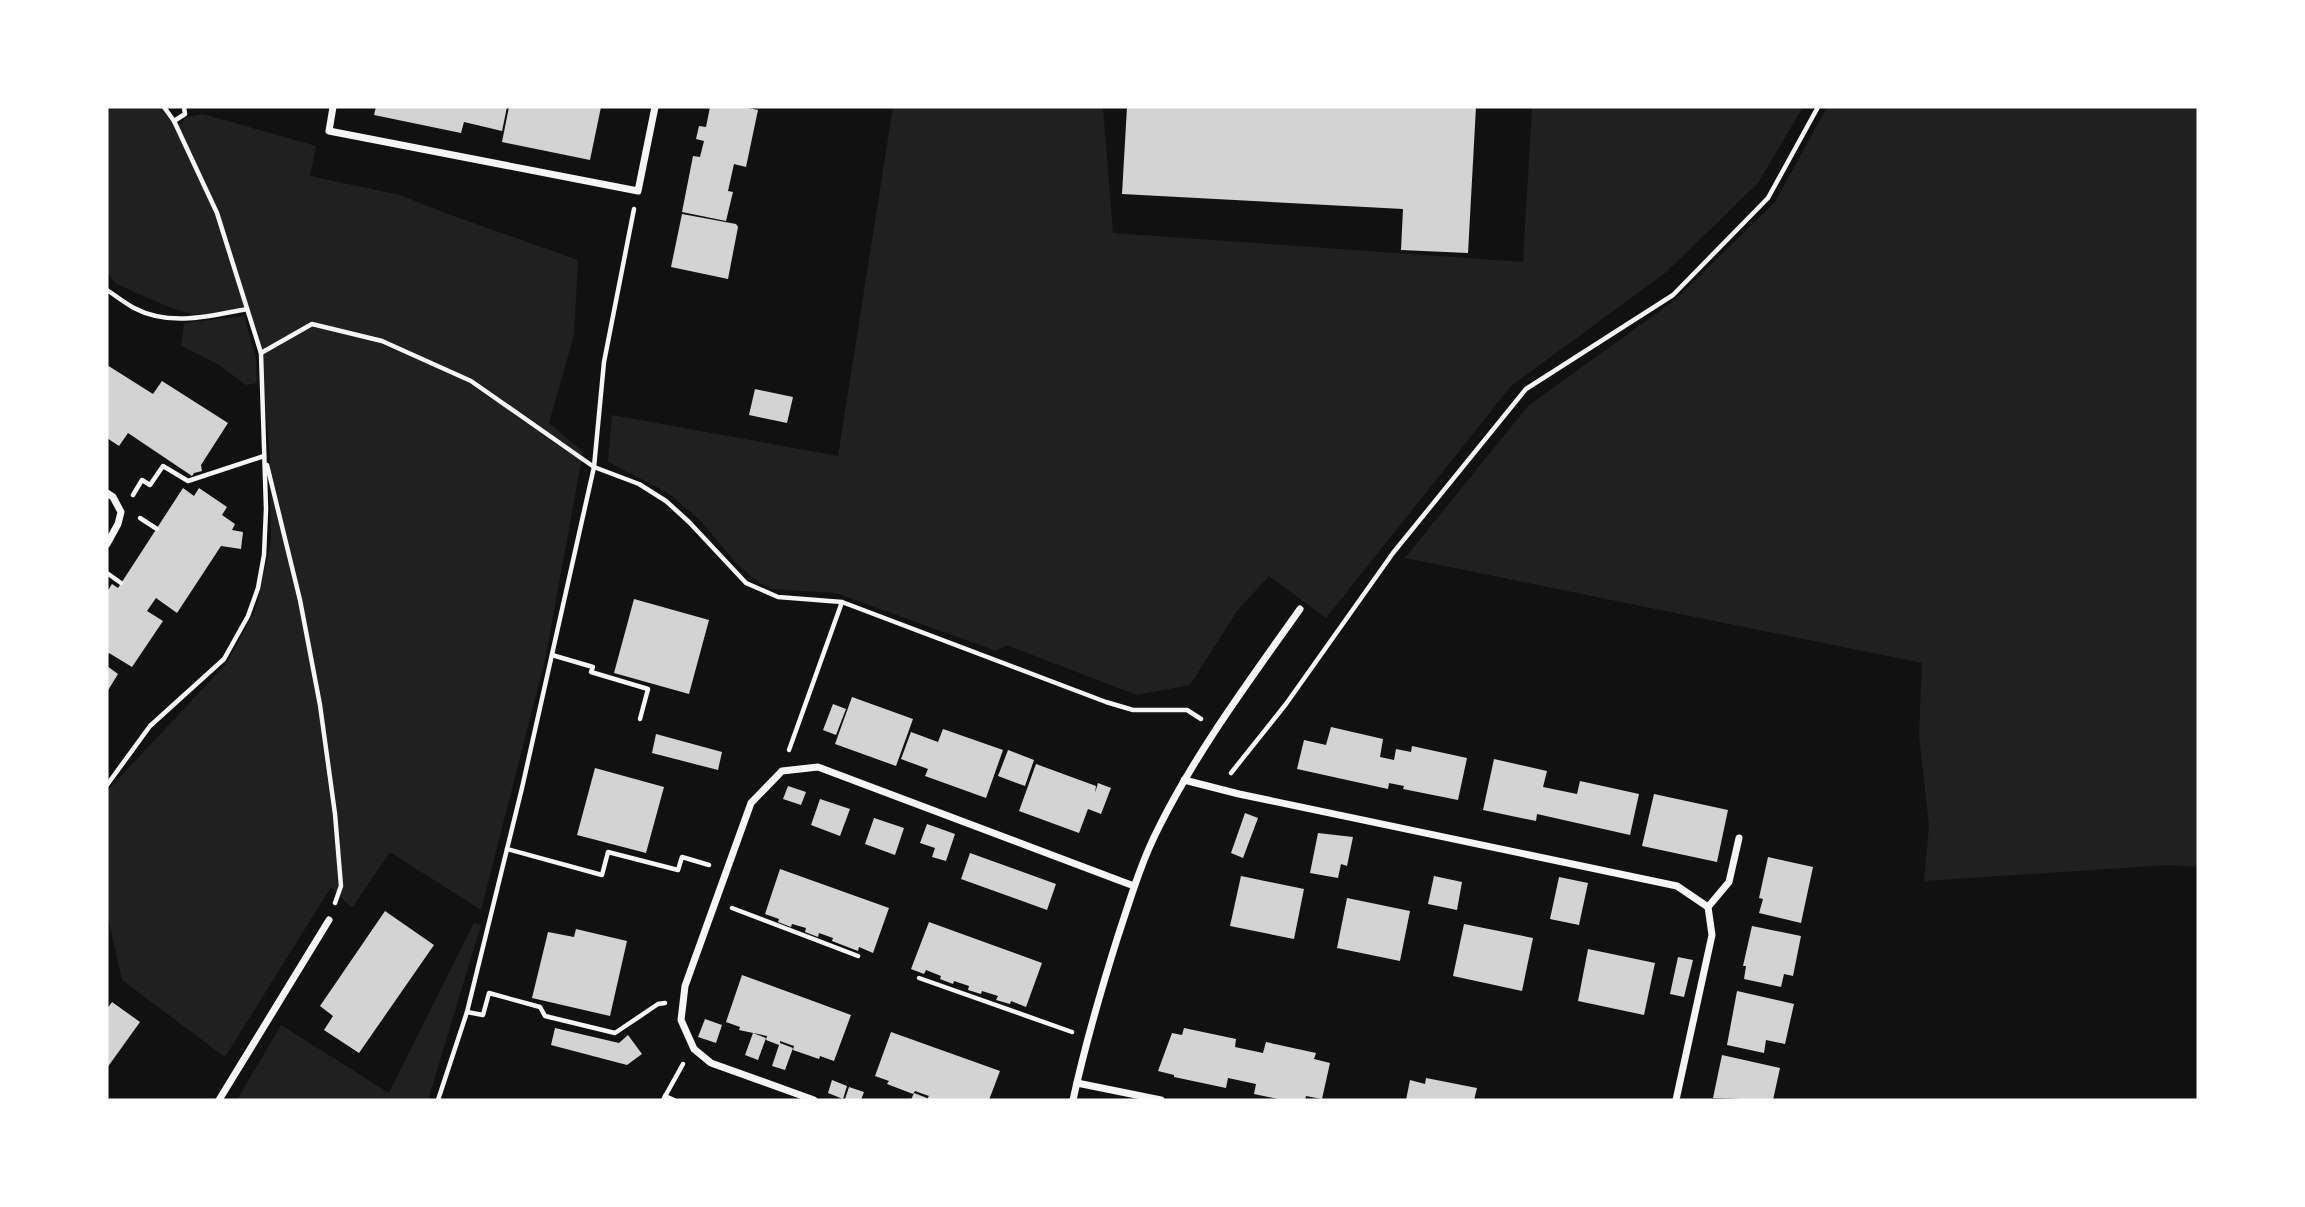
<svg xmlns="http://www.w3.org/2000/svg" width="2305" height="1207" viewBox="0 0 2305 1207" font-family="'Playfair Display',serif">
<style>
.green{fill:#202020}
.building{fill:#d3d3d3}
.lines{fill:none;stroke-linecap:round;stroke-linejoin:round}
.path{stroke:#f5f5f5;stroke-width:4.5}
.minor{stroke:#f5f5f5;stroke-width:7}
</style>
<rect width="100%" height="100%" fill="#111"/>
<g class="green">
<path d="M107 107H164L173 124H182L186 117 203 114 316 146 310 176 400 195 445 213 578 260 574 335 549 423 583 452 545 660 481 910 390 852 352 908 331 887 225 1057 122 980 107 913V791L226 664 255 611 271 542 270 460 261 353 243 309 195 315 168 307 115 283 107 272Z"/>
<path d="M893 107H1103L1113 233 1523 262 1532 107H1803L1758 183 1665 273 1511 386 1326 618 1269 576 1237 611 1190 685 1137 695 1006 645 996 651 836 593 772 589 758 582 735 562 700 520 668 493 608 462 612 415 838 456Z"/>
<path d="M1827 107H2198V867L2168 865 1924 881 1929 826 1919 735 1922 663 1405 558 1528 406 1675 300 1775 202Z"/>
<path d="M244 316 256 358 257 383 246 385 219 365 181 346 184 323Z"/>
<path d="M474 923 481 925 428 1100H237L281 1025 389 1093Z"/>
</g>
<g class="building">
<path d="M376 107H507L502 131 464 122 461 133 374 115Z"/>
<path d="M509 107H601L590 160 502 142Z"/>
<path d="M710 107H743L758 110 746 167 734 164 728 191 733 192 726 221 682 212 693 156 700 157 704 141 696 139 699 126 706 127Z"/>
<path d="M1127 107H1476L1468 253 1401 250 1403 209 1122 194Z"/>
<path d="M682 214 736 224 738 227 728 279 671 267Z"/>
<path d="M107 365 153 394 162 381 228 423 201 465 202 471 194 473 192 476 128 433 119 446 107 438Z"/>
<path d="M755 389 793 397 787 423 749 415Z"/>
<path d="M183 488 194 496 199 488 227 507 222 515 235 524 232 530 243 532 241 549 221 546 177 613 156 598 147 611 163 621 132 667 109 653 107 657V592L112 584 118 588Z"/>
<path d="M634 599 709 620 689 694 614 673Z"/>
<path d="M107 666 118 674 107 692Z"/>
<path d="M852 697 913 719 896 766 835 744Z"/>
<path d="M833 704 846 709 836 735 823 730Z"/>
<path d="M1331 727 1383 739 1380 757 1394 760 1396 749 1411 752 1412 746 1467 758 1458 800 1403 789 1404 786 1389 783 1388 789 1297 769 1304 740 1326 745Z"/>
<path d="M943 729 1003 750 986 798 925 776 928 769 901 759 911 732 938 742Z"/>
<path d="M656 734 722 752 718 770 652 753Z"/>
<path d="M1008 750 1034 760 1025 786 998 776Z"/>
<path d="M1494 759 1547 771 1543 787 1577 794 1580 781 1639 794 1630 835 1537 814 1536 821 1483 810Z"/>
<path d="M1036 764 1096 786 1095 793 1098 783 1111 788 1101 814 1088 809 1079 833 1019 811Z"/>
<path d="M595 768 664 787 646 853 577 835Z"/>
<path d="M788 786 806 792 801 805 783 799Z"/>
<path d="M1654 794 1728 810 1717 862 1642 846Z"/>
<path d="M820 799 850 809 840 836 811 825Z"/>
<path d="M1245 813 1258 818 1243 858 1231 853Z"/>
<path d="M874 818 904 828 895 855 865 844Z"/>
<path d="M927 824 955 834 946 861 932 857 935 848 920 843Z"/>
<path d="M1318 833 1353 837 1347 866 1341 864 1338 878 1310 873Z"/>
<path d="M970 853 1056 884 1047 910 961 879Z"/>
<path d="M1768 857 1813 867 1801 923 1759 913 1763 899 1759 898Z"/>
<path d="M780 869 889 908 873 953 859 947 858 951 832 941 833 938 819 933 818 937 805 932 806 928 792 924 791 927 778 922 779 919 765 914Z"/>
<path d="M1241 876 1304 889 1294 939 1230 926Z"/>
<path d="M1434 876 1462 882 1457 910 1428 904Z"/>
<path d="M1559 877 1588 883 1579 925 1550 919Z"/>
<path d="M1347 898 1410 911 1400 961 1337 948Z"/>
<path d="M385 911 434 945 359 1053 324 1030 333 1016 320 1006Z"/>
<path d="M929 922 1042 963 1026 1007 1011 1001 1010 1004 996 1000 998 996 982 991 981 994 968 990 969 986 954 981 953 984 940 979 941 976 926 970 924 974 911 969Z"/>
<path d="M1464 924 1533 938 1522 991 1453 976Z"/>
<path d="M1752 926 1801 936 1793 976 1784 974 1781 987 1744 979 1746 966H1743Z"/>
<path d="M576 929 627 941 610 1016 532 998 548 932 574 937Z"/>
<path d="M1588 949 1655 963 1644 1015 1578 1001Z"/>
<path d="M1678 957 1693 960 1684 997 1670 994Z"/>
<path d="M742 975 851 1015 834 1061 820 1056 819 1059 793 1050 794 1046 780 1041V1043L793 1048 785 1070 772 1066 779 1045 766 1040 767 1036 739 1030 740 1027 726 1022Z"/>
<path d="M1737 991 1794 1004 1785 1044 1766 1040 1764 1053 1727 1045Z"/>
<path d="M112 1002 140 1022 107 1068V1009Z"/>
<path d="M705 1019 722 1025 716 1043 698 1037Z"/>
<path d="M555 1028 619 1043 628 1035 642 1054 627 1065 551 1045Z"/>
<path d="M1184 1028 1236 1039 1235 1047 1263 1053 1266 1042 1316 1053 1314 1059 1330 1063 1322 1099 1306 1096 1305 1100H1283L1254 1094 1256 1084 1228 1078 1226 1088 1174 1077V1075L1158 1071 1172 1033 1182 1035Z"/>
<path d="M891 1032 1000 1071 989 1100H931L927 1099 929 1096 915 1091 913 1094 887 1084 889 1081 875 1076Z"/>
<path d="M753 1033 766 1038 758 1060 745 1055Z"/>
<path d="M1722 1055 1780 1068 1773 1100 1713 1098Z"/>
<path d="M1426 1078 1477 1088 1474 1100H1406L1410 1080 1425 1084Z"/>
<path d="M832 1080 847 1086 843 1099 828 1093Z"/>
<path d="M849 1087 864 1092 861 1100 845 1099Z"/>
<path d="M914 1093 927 1098 926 1100H911Z"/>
</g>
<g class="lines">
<g class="path">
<path d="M174 121 185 114 184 107"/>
<path d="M107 290C116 296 125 303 134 308 170 327 210 316 247 309"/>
<path d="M261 353 312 324 382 341 471 381 594 467 639 484 666 501 689 522 746 583 778 597 842 602 1106 702 1133 710H1187L1201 719"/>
<path d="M267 465 300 600 320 705 335 814 341 886 335 903"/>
<path d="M133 495 142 480 150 485 163 466 188 481 264 456"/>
<path d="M140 518 157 529"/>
<path d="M107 573 121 583"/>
<path d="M552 655 593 667 591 672 648 689 640 719"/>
<path d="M789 750 842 602"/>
<path d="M1231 773 1286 704 1393 553 1526 389 1673 295 1768 198 1818 107"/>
<path d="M107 785 150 726 224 659 248 616 258 588 264 555 266 509 261 353 217 213 174 121 164 107"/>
<path d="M507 849 602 875 608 852 678 870 682 857 709 865"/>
<path d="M732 908 858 956"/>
<path d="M919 978 1072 1032"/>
<path d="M467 1012 483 1015 489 993 540 1007 545 1016 615 1033 658 1004 665 1003"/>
<path d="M665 1096 674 1100"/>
<path d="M438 1100 467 1012 522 788 594 467 604 362 634 209"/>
<path d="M663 1100 683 1064"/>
</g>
<g class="minor">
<path d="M333 107 329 131 638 191 655 107"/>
<path d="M107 493 113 497 121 512 118 524 107 544"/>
<path d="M1184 780 1239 794 1677 886 1708 907 1712 935 1676 1100"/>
<path d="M1708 907 1729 882 1739 838"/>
<path d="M1077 1083 1161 1100"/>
<path d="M219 1100 329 920"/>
<path d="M814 1100 711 1063 694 1049 681 1020 685 986 751 803 782 771 818 767 1134 886"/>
<path d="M1073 1100C1085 1045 1101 990 1118 936 1130 900 1141 862 1159 827 1198 749 1250 680 1300 609"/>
</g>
</g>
<rect width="2305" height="1207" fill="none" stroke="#ffffff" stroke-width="217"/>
</svg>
